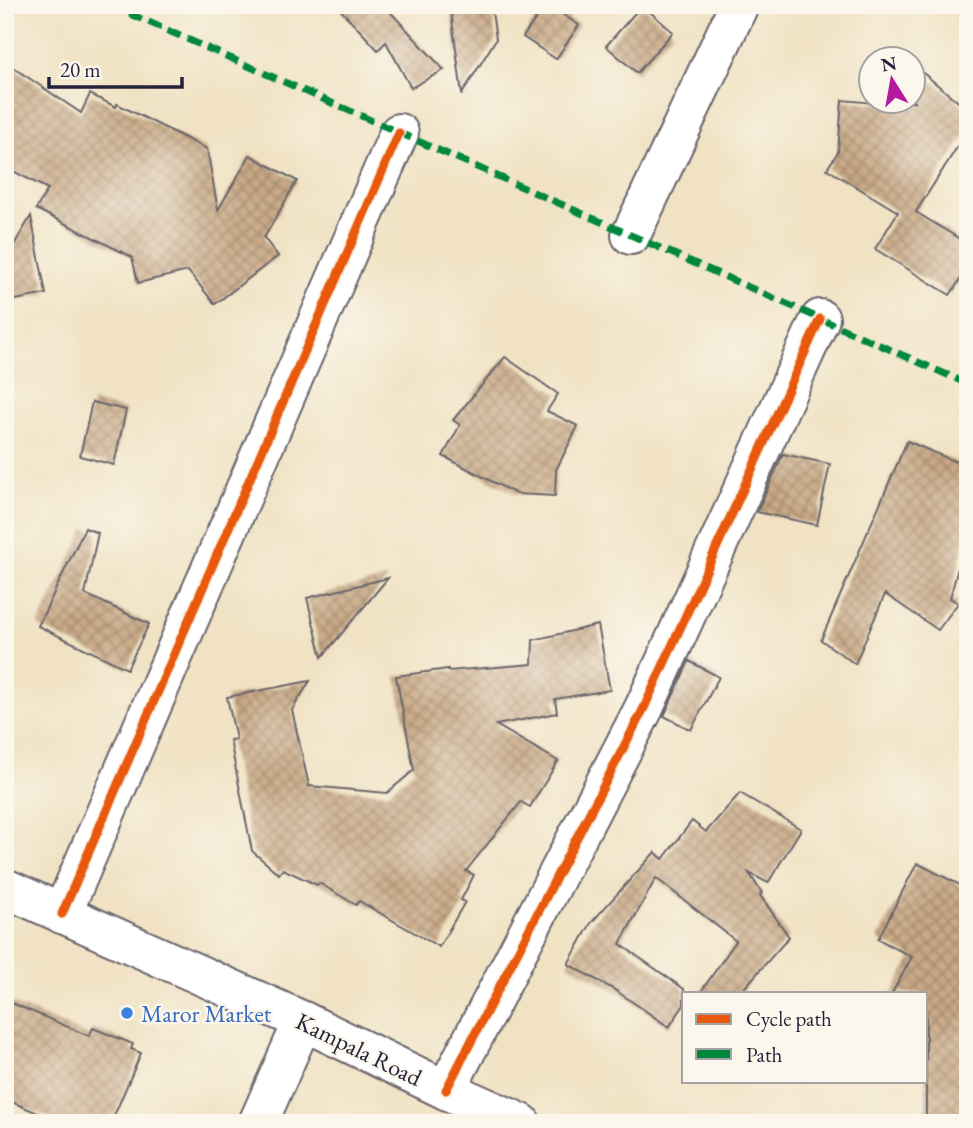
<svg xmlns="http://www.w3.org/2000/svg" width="973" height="1128" viewBox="0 0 973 1128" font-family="'EB Garamond',serif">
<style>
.building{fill:url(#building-cross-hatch)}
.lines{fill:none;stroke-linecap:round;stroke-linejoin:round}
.minor-casing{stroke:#6a656b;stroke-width:42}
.minor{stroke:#fff;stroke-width:38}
.quiet{stroke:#00873e;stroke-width:7;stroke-dasharray:14 7;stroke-linecap:butt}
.cycleway-casing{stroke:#fbf7ec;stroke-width:13}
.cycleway{stroke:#e8590c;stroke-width:9}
.shop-dot{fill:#3f7fe0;stroke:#fbf7ec;stroke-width:2.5}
.labels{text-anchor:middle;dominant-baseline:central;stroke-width:5;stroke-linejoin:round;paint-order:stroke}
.shop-label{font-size:24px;fill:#366cbe;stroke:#fbf7ec;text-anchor:start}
.street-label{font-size:24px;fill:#22223b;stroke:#fbf7ec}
</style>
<defs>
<pattern id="building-cross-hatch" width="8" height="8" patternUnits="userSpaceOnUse" patternTransform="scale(1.75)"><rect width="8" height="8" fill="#c9a985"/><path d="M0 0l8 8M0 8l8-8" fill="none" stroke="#a3896e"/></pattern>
</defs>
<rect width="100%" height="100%" fill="#fbf7ec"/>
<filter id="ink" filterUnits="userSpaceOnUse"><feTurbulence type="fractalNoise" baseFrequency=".0143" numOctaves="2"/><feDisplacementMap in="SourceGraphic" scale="14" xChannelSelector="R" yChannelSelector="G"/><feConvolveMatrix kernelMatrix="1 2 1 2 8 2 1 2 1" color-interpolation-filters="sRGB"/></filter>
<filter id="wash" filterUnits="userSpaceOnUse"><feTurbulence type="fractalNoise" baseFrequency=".00686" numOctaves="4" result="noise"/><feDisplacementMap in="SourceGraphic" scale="28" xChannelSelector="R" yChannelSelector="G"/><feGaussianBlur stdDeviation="1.57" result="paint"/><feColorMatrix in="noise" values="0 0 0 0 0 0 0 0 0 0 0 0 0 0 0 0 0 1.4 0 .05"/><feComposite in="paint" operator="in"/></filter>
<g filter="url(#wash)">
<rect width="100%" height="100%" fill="#f0e2c3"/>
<g id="blocks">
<g class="building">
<path d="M336 5H384L444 70 411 88 386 42 378 50Z"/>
<path d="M450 5H491L496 39 462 94Z"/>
<path d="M545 5H548L579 25 556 59 523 37Z"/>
<path d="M642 5 673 32 637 73 606 46Z"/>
<path d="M5 62 81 113 90 94 116 107 117 104 207 149 218 210 250 155 297 181 264 238 278 256 215 304 188 271 138 283 132 257 36 209 48 189 5 167Z"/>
<path d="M923 73 968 110V130L916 212 968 244V268L950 295 875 249 898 212 827 169 838 152 842 100 898 105 901 102H914V86Z"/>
<path d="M31 216 46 294 5 302V260Z"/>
<path d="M505 357 558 394 547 411 578 426 556 470 555 496 516 494 443 456 460 425 453 420Z"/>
<path d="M92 402 126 410 114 465 80 456Z"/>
<path d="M907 441 968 467V530L950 598 958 603 938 630 885 594 855 664 821 640Z"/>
<path d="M783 454 830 464 817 525 757 512Z"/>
<path d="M85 528 98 533 85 594 149 624 127 669 38 626Z"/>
<path d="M388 578 322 657 307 598Z"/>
<path d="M598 625 610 690 555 699 557 713 496 725 558 761 530 807 521 802 466 871 474 875 461 900 465 902 439 947 359 901 356 905 319 883 317 885 283 869 279 874 252 851 230 740 236 739 227 697 310 681 292 710 309 786 387 793 414 770 396 676 448 669V671L532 664 533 640Z"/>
<path d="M689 661 719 677 691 730 664 716Z"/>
<path d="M740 793 801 829 768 883 749 873 762 893 760 895 789 937 740 993H700L736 941 656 878 620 944 684 989V1005L669 1027 615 990 568 964 591 923 655 852 663 859 692 821 706 832Z"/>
<path d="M917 863 968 889V1123H926V993H892L912 957 878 939Z"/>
<path d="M5 1000 89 1036 93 1028 133 1044 131 1049 141 1053 111 1123H61L5 1099Z"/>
</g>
</g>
</g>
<g filter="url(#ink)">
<use href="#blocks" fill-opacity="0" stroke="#6a656b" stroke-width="2"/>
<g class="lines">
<defs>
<g id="minor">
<path d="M631 235 739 5"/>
<path d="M5 888 303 1021 446 1090 521 1123"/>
<path d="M62 914 399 133"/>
<path d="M446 1090 644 708 820 319"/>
<path d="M258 1123 303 1021"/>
</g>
</defs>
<use href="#minor" class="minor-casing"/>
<use href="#minor" class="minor"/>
<path class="quiet" d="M110 5 968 384"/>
<defs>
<g id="cycleway">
<path d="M62 914 399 133"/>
<path d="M446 1090 644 708 820 319"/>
</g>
</defs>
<use href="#cycleway" class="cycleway-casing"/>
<use href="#cycleway" class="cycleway"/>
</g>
</g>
<circle class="shop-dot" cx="127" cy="1013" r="7"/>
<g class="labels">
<g class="shop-label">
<text x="141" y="1013">Maror Market</text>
</g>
<g class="street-label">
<text transform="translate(359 1049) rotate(26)">Kampala Road</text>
</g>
</g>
<rect width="973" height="1128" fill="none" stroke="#fbf7ec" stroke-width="28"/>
<rect x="682" y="992" width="245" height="91" fill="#fbf7ec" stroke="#a4a2a5" stroke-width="2"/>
<rect x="696" y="1014" width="35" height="10" fill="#e8590c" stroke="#a4a2a5" stroke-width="2"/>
<text x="746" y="1026" font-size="21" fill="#22223b">Cycle path</text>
<rect x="696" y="1049" width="35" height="10" fill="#00873e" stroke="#a4a2a5" stroke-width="2"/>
<text x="746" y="1062" font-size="21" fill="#22223b">Path</text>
<g transform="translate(892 80) rotate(349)"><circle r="33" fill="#fbf7ec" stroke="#a4a2a5" stroke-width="2"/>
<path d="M0-5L12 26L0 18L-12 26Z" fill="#b5179e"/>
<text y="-10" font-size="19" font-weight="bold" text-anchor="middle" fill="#22223b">N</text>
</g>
<path d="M49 77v10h133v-10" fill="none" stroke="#22223b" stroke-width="3.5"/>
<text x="60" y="77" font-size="21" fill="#22223b" stroke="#fbf7ec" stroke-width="5" paint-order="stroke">20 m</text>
</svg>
